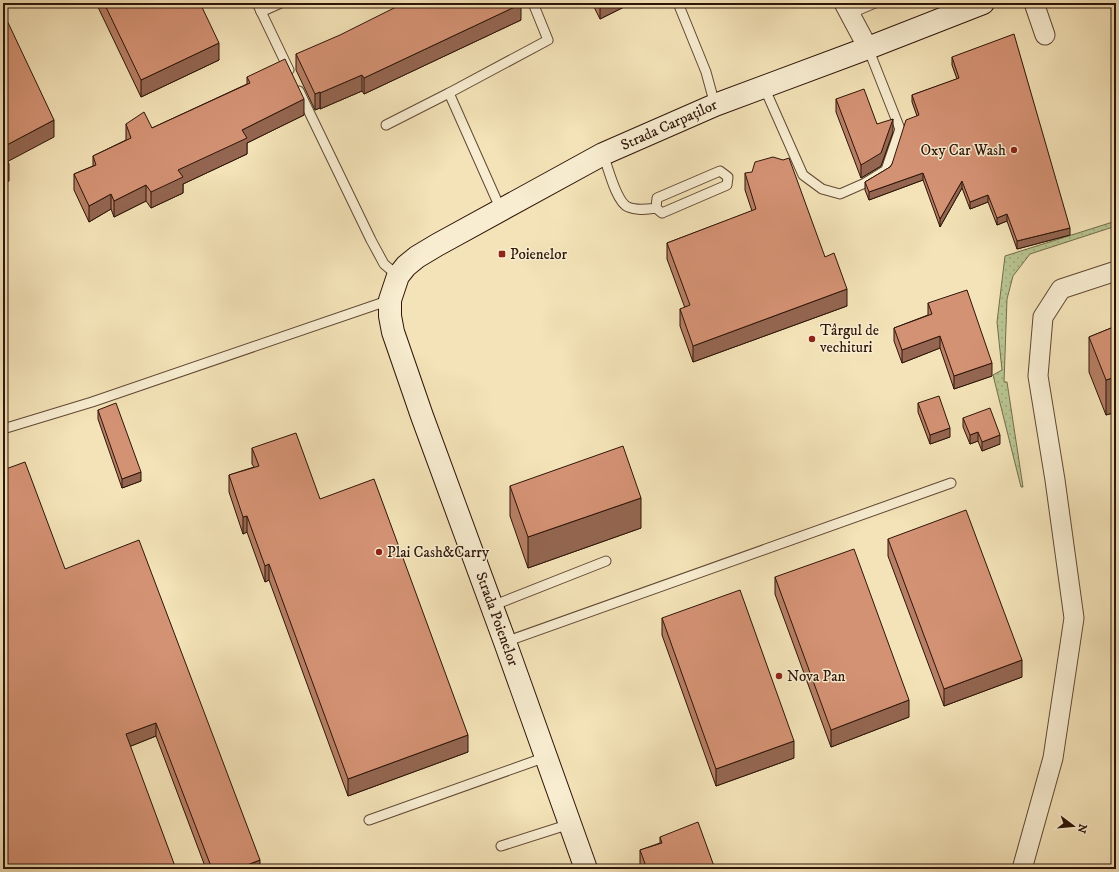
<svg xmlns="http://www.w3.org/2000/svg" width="1119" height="872" viewBox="0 0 1119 872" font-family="'IM FELL DW Pica',serif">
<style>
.grass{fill:url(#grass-dots);stroke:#736c4c}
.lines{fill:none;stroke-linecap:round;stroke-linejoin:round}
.service-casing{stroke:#604834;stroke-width:11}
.minor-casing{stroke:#604834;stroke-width:21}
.secondary-casing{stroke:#2e1508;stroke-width:24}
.service{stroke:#f8edd1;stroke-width:9}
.minor{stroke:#f8edd1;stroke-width:19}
.secondary{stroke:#f8edd1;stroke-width:22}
.wall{fill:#b67e64;stroke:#2e1508}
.shaded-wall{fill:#946651;stroke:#2e1508}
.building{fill:#d49274;stroke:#2e1508}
.poi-dot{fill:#8f2418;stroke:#f8edd1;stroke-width:1.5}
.labels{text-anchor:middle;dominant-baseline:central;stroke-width:3;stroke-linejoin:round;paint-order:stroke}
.street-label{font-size:15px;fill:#2e1508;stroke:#f8edd1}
.poi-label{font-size:15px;fill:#2e1508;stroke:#f8edd1;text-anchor:start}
</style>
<defs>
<pattern id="grass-dots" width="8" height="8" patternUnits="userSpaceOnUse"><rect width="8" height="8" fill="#b8c491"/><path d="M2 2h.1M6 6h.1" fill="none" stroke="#9ea87c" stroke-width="1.8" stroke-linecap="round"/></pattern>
</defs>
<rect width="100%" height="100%" fill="#f4e3b8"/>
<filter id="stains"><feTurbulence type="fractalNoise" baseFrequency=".005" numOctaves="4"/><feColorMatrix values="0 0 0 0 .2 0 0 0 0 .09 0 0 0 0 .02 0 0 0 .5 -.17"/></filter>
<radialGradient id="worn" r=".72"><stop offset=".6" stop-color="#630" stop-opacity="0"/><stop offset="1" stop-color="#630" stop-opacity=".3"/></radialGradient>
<path class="grass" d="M1116 221V226L1030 254 1013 276 1007 299 1004 382H1007L1023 487H1021L993 375 1002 370 997 322 1005 256Z"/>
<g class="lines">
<defs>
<g id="service">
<path d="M257 3 289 70"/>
<path d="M678 3 706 72 715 105"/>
<path d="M261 12 281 3"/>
<path d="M849 14 875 3"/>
<path d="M764 87 803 175 822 189 840 194 865 183 886 170 900 129 868 48"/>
<path d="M299 91 371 240 384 264 398 276"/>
<path d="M386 125 449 93"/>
<path d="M603 154C608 167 616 202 628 207 637 211 647 209 656 208L662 213 727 185 728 177 720 171 657 198 656 208"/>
<path d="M501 210 449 93 548 40 533 3"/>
<path d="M3 429 92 402 390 300"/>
<path d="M492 606 606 561"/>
<path d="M505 642 951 483"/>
<path d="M369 820 546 757"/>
<path d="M501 846 570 824"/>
</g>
<g id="minor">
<path d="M844 3 868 48"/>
<path d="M1034 3 1045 35"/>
<path d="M1022 869 1053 758 1074 618 1055 480 1038 376 1043 317 1061 289 1116 271"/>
</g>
<path id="secondary" d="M586 869 505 642 422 416 393 332 390 316V300L398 276 406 266 417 257 437 245 603 154 715 105 868 48 983 3"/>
</defs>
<use href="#service" class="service-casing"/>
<use href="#minor" class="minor-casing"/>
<use href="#secondary" class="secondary-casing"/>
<use href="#service" class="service"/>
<use href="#minor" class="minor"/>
<use href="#secondary" class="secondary"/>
</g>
<g class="wall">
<path d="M96 3H200L219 60 141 97Z"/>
<path d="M592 3H632L600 19Z"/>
<path d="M521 20 364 94 362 91 320 109V108L315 110 296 70V54Z"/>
<path d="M952 57 1070 235 1017 249 1007 221 997 225 988 202 970 209 962 188 940 227 923 180 869 200 865 190V182L890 167 892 164 917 116 912 102V95L957 79 952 65Z"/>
<path d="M247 77 304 115 247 143V154L183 184V193L151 208 146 201 114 217 111 209 89 222 74 190V174L93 166V156L126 140V124L152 128 247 84Z"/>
<path d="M1116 97V118L1113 111V98Z"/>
<path d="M836 99 877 124 893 132 881 166 861 178 836 112Z"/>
<path d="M745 173 825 257 847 306 693 362 680 326V309L685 308 667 259V243L752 211 745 190Z"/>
<path d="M928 303 992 376 954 389 940 348 902 363 894 341V328L928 315Z"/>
<path d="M1116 326V412L1106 415 1089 372V337Z"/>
<path d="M918 403 950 437 930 444 918 412Z"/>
<path d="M98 410 141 481 122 488 98 419Z"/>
<path d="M963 418 1000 444 982 451 978 441 970 444 963 427Z"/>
<path d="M252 448 320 499 468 752 348 796 269 580 265 582 247 532 243 534 229 492V475L254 467 252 464Z"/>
<path d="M510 486 641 528 528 568 510 516Z"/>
<path d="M888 539 1022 677 944 706 888 556Z"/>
<path d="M65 569 260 869H206L156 736 131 746Z"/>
<path d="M775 577 909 717 831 747 775 594Z"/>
<path d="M662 618 794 758 716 786 662 635Z"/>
<path d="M660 837 715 869H640V850L660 843Z"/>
</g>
<g class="shaded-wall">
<path d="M600 3H632L600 19Z"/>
<path d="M521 4V20L364 94V78Z"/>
<path d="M219 43V60L141 97V80Z"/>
<path d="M362 75V91L320 109V93Z"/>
<path d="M320 92V108L315 110V94Z"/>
<path d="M304 99V115L247 143V154L183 184V193L151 208V192L178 170 242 130Z"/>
<path d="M893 119V132L881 166 861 178V165Z"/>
<path d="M54 120V137L3 164V147Z"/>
<path d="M9 164V181L3 184V167Z"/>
<path d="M923 173V180L869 200V192Z"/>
<path d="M962 181V188L940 227V219Z"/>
<path d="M146 185V201L114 217V201Z"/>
<path d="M111 194V209L89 222V206Z"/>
<path d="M988 195V202L970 209V202Z"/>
<path d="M1007 214V221L997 225V218Z"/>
<path d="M1070 228V235L1017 249V241Z"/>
<path d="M847 289V306L693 362V346Z"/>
<path d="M940 336V348L902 363V350Z"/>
<path d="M992 363V376L954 389V376Z"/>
<path d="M1116 377V412L1106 415V380Z"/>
<path d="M950 428V437L930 444V435Z"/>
<path d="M978 432V441L970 444V435Z"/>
<path d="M1000 435V444L982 451V442Z"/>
<path d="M141 472V481L122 488V479Z"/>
<path d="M641 498V528L528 568V537Z"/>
<path d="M247 516V532L243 534V517Z"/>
<path d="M269 564V580L265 582V566Z"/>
<path d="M1022 660V677L944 706V689Z"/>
<path d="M909 700V717L831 747V730Z"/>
<path d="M156 723V736L126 748V734Z"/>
<path d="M468 735V752L348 796V779Z"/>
<path d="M794 741V758L716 786V769Z"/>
<path d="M260 860V869H237Z"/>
</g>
<g class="building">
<path d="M104 3H200L219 43 141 80Z"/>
<path d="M404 3H521V4L364 78 362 75 320 93V92L315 94 296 54 340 35Z"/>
<path d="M3 12 54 120 3 147Z"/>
<path d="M1014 34 1070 228 1017 241 1007 214 997 218 988 195 970 202 962 181 940 219 923 173 869 192 865 182 890 167 892 164 906 120 919 115 912 95 959 78 952 57Z"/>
<path d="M285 59 304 99 242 130 247 138 178 170 183 177 151 192 146 185 114 201 111 194 89 206 74 174 96 165 93 156 131 138 126 124 144 112 152 128 250 83 247 77Z"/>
<path d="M864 89 877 124 893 119 881 153 861 165 836 99Z"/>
<path d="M1116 97V105L1113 98Z"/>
<path d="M3 151 9 164 3 167Z"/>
<path d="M773 157 783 160 789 158 825 257 834 253 847 289 693 346 680 309 690 305 667 243 756 209 745 173 752 172 755 162Z"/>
<path d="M967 290 992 363 954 376 940 336 902 350 894 328 932 314 928 303Z"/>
<path d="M1116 326V377L1106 380 1089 337Z"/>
<path d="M939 396 950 428 930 435 918 403Z"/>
<path d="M116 403 141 472 122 479 98 410Z"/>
<path d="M990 408 1000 435 982 442 978 432 970 435 963 418Z"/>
<path d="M296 433 320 499 374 479 468 735 348 779 269 564 265 566 247 516 243 517 229 475 259 466 252 448Z"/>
<path d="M623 446 641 498 528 537 510 486Z"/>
<path d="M25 462 65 569 139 540 260 860 237 869H212L156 723 126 734 176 869H3V470Z"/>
<path d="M966 510 1022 660 944 689 888 539Z"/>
<path d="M854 549 909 700 831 730 775 577Z"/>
<path d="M740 590 794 741 716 769 662 618Z"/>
<path d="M698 822 715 869H647L640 850 662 843 660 837Z"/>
</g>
<g class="poi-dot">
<circle cx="1014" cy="150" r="4"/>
<rect x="498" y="250" width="8" height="8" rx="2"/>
<circle cx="812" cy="339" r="4"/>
<circle cx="379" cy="552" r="4"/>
<circle cx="779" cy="676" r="4"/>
</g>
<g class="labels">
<g class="street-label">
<text transform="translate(669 125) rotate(-24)">Strada Carpaților</text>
<text transform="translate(497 619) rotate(70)">Strada Poienelor</text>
</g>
<g class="poi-label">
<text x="1006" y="150" text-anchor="end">Oxy Car Wash</text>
<text x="510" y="254">Poienelor</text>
<text x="820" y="330">Târgul de<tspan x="820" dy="17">vechituri</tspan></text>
<text x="387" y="552">Plai Cash&amp;Carry</text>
<text x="787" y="676">Nova Pan</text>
</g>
</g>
<rect width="1119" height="872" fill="none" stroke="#f4e3b8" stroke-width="16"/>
<rect x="4" y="4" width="1111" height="864" fill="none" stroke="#2e1508" stroke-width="2"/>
<rect x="8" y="8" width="1103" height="856" fill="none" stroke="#2e1508"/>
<g transform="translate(1073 826) rotate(106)" stroke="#f8edd1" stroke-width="3" paint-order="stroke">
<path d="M0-3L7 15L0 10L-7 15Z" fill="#2e1508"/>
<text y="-6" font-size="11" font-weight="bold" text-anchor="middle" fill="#2e1508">N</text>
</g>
<rect width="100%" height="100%" filter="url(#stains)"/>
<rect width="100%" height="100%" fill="url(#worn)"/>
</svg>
